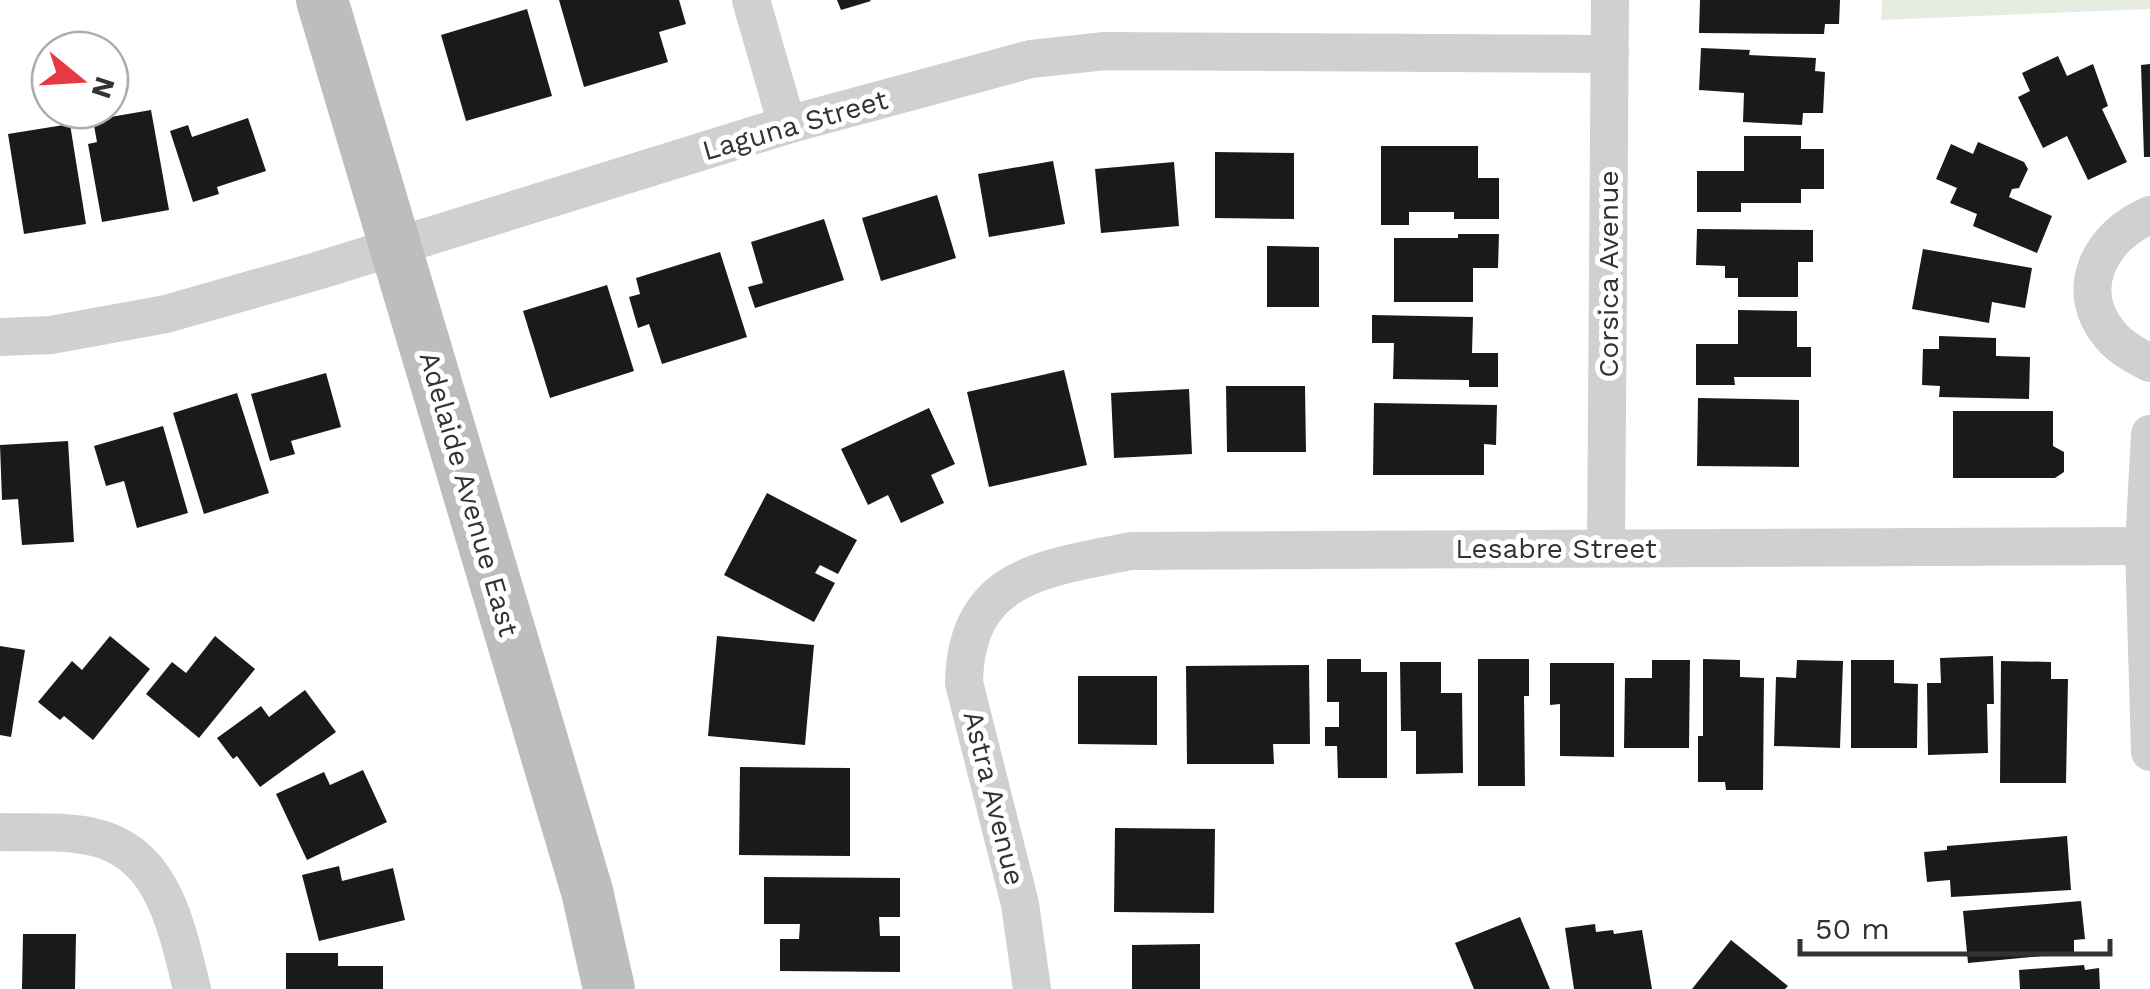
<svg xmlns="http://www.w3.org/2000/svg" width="2150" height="989" viewBox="0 0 2150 989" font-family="'Work Sans',sans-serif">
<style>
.green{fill:#e6ecdf}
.building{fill:#1a1a1a}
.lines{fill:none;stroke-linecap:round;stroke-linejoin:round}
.minor{stroke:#d0d0d0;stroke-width:38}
.secondary{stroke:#bdbdbd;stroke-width:52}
.labels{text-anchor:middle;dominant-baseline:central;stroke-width:10;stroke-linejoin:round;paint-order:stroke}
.street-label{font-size:28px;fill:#333;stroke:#fff}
</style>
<rect width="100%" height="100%" fill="#fff"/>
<path class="green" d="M1882 0H2150V9L1881 20Z"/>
<g class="building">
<path d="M559 0H679L686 24 659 32 668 62 584 87Z"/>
<path d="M837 0H870L871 1 841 10Z"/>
<path d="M1700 0H1840L1839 24H1825L1824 34 1699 33Z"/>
<path d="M527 9 552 96 466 121 441 35Z"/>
<path d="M1701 48 1750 50 1749 55 1816 58 1815 71 1825 72 1823 113H1803L1802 125 1743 122 1744 93 1699 90Z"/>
<path d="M2058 56 2067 76 2093 64 2108 106 2102 109 2127 162 2088 180 2067 136 2043 148 2018 97 2030 91 2022 73Z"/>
<path d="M2150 64V157H2144L2141 65Z"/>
<path d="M151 110 169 210 102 222 88 144 97 142 93 120Z"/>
<path d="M248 118 266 171 217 187 219 194 193 202 170 131 188 125 192 137Z"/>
<path d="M70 124 86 224 24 234 8 134Z"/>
<path d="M1744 136H1801V149H1824V189H1801V203H1741V212H1697V171H1744Z"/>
<path d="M1978 142 2024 162 2028 169 2019 188 2012 189 2009 197 2052 216 2037 253 1973 226 1977 214 1950 203 1957 188 1936 179 1951 144 1973 154Z"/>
<path d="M1381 146H1478V178H1499V219H1454V212H1409V225H1381Z"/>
<path d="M1215 152 1294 153V219L1215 218Z"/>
<path d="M1053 161 1065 224 989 237 978 174Z"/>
<path d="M1174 162 1179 226 1101 233 1095 169Z"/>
<path d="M937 195 956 258 881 281 862 218Z"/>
<path d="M824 219 844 280 755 308 748 287 763 283 751 242Z"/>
<path d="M1697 229 1813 230V262H1798V297H1738V278H1725V266L1696 265Z"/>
<path d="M1458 234H1499L1498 268H1473V302H1394V238H1458Z"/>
<path d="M1267 246 1319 247V307H1267Z"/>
<path d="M1923 249 2032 268 2025 308 1992 302 1989 323 1912 309Z"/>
<path d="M720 252 747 337 662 364 649 324 638 328 629 297 640 294 636 278Z"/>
<path d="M607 285 634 371 550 398 523 311Z"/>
<path d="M1738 310 1797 311V347H1811V377H1734L1735 385H1696V344H1738Z"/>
<path d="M1372 315 1473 317 1472 353H1498V387H1469V380L1393 379 1394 343H1372Z"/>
<path d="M1939 336 1996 338V356L2030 357 2029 399 1939 397 1940 386 1922 385 1923 349H1939Z"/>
<path d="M1064 370 1087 465 989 487 967 392Z"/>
<path d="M326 373 341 427 291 441 295 454 270 461 251 394Z"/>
<path d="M1226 386H1305L1306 452H1227Z"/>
<path d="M1189 389 1192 454 1114 458 1111 393Z"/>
<path d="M237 393 269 493 204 514 173 413Z"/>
<path d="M1698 398 1799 400V467L1697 466Z"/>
<path d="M1374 403 1497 405 1496 445 1484 444V475H1373Z"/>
<path d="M929 408 955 464 931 475 944 503 901 523 888 495 868 505 841 449Z"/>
<path d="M1953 411H2053V446L2064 452V472L2055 478H1953Z"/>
<path d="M163 426 188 513 137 528 124 481 106 486 94 446Z"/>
<path d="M68 441 74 542 22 545 18 499 2 500 0 445Z"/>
<path d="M767 493 857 540 838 574 820 565 815 573 835 583 814 622 724 575Z"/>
<path d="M110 636 150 669 93 740 64 716 60 720 38 702 72 661 82 670Z"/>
<path d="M215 636 255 669 199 738 146 694 172 662 186 673Z"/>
<path d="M717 636 814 645 805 745 708 736Z"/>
<path d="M0 646 25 650 11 737 0 735Z"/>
<path d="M1993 656 1994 704H1987L1988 753 1928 755 1927 683H1941L1940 658Z"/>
<path d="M1327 659H1361V672H1387V778H1338L1337 746H1325V727H1339V702H1327Z"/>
<path d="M1478 659H1529V696H1524L1525 786H1478Z"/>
<path d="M1703 659 1740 660V677L1764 678 1763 790H1726L1725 782H1698V736H1703Z"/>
<path d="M1652 660H1690L1689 748H1624L1625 678H1652Z"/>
<path d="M1797 660 1843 661 1840 748 1774 746 1776 677 1796 678Z"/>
<path d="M1851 660H1894V683L1918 684 1917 748H1851Z"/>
<path d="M2001 661 2051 662V679H2068L2066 783H2000Z"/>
<path d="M1400 662H1441V693H1462L1463 773 1416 774V731H1401Z"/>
<path d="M1550 663H1614V757L1560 756V704L1550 705Z"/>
<path d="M1309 665 1310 744H1273L1274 764H1187L1186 666Z"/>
<path d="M1078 676H1157V745L1078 744Z"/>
<path d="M305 690 336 732 260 787 237 756 233 759 217 738 261 706 269 717Z"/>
<path d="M740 767 850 768V856L739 855Z"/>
<path d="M363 770 387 822 307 860 276 794 324 772 330 785Z"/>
<path d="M1115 828 1215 829 1214 913 1114 912Z"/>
<path d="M2067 836 2071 890 1951 897 1950 880 1927 882 1924 852 1947 850V846Z"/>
<path d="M339 866 342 881 393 868 405 920 319 941 302 875Z"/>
<path d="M764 877 900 878V917H879L880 936H900V972L780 971V939H799L800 924H764Z"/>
<path d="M2081 901 2085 939 2074 940V953L1968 963 1963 911Z"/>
<path d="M1520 917 1550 989H1474L1455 943Z"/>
<path d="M1595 924 1596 932 1613 930 1614 934 1642 930 1652 989H1574L1565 928Z"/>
<path d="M23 934H76L75 989H22Z"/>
<path d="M1731 940 1788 986 1785 989H1692Z"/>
<path d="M1200 944V989H1132V945Z"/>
<path d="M286 953H338V966H383V989H286Z"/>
<path d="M2084 965 2085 970 2099 968 2100 989H2020L2019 970Z"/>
</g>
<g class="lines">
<g class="minor">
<path d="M751 0 787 125"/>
<path d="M2150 215C2101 235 2071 290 2111 336 2121 348 2136 356 2150 363"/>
<path d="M0 337 51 335 166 314 317 271 787 125 1031 59 1105 51 1610 54"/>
<path d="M2150 434 2144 546 2150 752"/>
<path d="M1606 548 1610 0"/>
<path d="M0 832C30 833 64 830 93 837 164 852 177 929 192 989"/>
<path d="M1032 989 1020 904 964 683C966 574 1044 569 1131 551L2144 546"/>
</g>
<path class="secondary" d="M322 0 587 891 609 989"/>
</g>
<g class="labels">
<g class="street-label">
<text transform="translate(795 125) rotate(-16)">Laguna Street</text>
<text transform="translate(1608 274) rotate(-90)">Corsica Avenue</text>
<text transform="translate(469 494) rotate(74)">Adelaide Avenue East</text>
<text x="1556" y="548">Lesabre Street</text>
<text transform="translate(994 798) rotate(76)">Astra Avenue</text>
</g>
</g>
<g transform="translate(80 80) rotate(108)"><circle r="48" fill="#ffffff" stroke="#adadad" stroke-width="2.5"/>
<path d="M0-8L18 38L0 25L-18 38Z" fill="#e63946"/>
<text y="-15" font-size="28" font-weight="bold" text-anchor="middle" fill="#333333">N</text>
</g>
<path d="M1800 939v15h310v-15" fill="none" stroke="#333333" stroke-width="5"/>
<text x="1815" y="939" font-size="30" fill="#333333" stroke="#ffffff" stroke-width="8" paint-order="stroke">50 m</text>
</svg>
